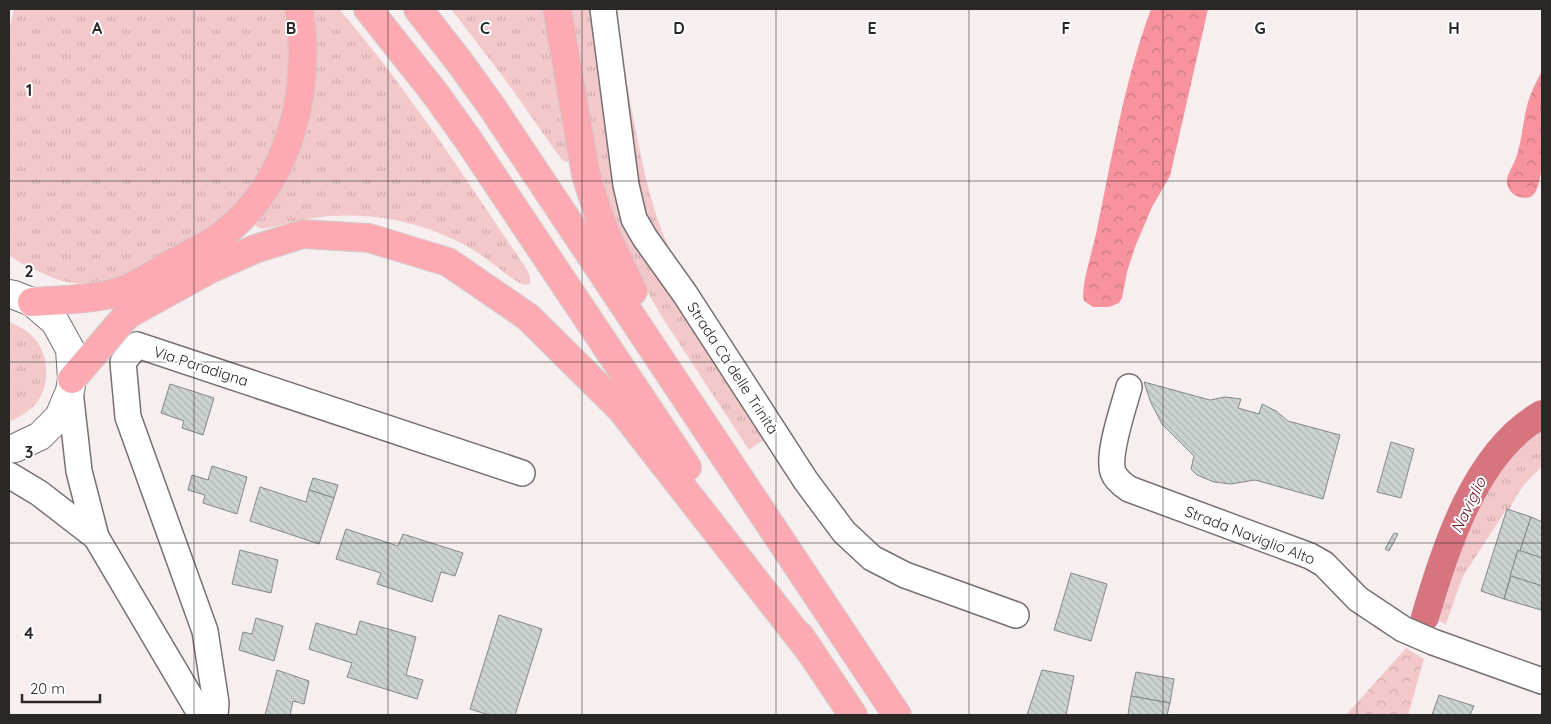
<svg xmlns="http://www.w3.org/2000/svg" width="1551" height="724" viewBox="0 0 1551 724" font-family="Quicksand,sans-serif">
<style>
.grass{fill:url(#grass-tufts)}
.forest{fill:url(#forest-crowns)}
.park{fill:url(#park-crowns)}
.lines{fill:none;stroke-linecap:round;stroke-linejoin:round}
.canal{stroke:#d6747f;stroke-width:28}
.building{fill:url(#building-back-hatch);stroke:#828886}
.minor-casing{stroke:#777071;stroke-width:28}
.tertiary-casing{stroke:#777071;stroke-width:30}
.trunk-casing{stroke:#d0cfcf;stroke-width:30}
.minor{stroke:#fff;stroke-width:25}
.tertiary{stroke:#fff;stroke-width:28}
.trunk{stroke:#feaab2;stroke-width:28}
.grid{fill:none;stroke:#2a2727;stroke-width:1;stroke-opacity:0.55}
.labels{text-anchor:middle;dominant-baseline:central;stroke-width:4;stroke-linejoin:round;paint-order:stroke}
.street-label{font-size:15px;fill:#2a2727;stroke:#fff}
.water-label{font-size:16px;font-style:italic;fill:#6d1528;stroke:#fff}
.grid-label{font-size:16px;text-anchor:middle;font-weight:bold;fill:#2a2727;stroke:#fff;stroke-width:4;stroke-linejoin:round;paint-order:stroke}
</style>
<defs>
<pattern id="grass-tufts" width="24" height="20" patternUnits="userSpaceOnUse" patternTransform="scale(1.25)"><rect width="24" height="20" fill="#f2c8cb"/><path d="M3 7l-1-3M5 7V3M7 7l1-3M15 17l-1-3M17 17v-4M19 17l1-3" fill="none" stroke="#d0acae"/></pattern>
<pattern id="forest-crowns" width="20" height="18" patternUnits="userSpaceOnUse" patternTransform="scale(1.25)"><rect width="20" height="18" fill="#f8939d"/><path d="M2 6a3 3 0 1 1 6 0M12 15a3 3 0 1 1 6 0" fill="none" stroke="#c97880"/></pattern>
<pattern id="park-crowns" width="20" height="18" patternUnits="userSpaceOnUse" patternTransform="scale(1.25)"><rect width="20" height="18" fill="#f2c8cb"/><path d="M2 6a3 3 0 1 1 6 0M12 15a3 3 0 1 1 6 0" fill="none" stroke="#d0acae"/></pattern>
<pattern id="building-back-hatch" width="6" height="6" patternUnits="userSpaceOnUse" patternTransform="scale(1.25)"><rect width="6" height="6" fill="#ccd3d0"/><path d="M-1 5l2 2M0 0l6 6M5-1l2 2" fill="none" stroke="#afb5b3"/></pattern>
</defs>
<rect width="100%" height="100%" fill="#f7efef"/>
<g class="grass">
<path d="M14 9H286C293 38 290 69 286 99 284 107 284 117 281 125 272 151 256 185 237 204 214 228 185 243 156 258 114 280 88 295 42 273 31 268 19 263 9 255V30Z"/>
<path d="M312 9H339C409 90 466 180 526 268L530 276V284L524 285 518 282C503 273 490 260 475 251 427 222 369 210 314 218 296 220 280 226 262 229L256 226 255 221 305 134C317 93 317 51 312 9Z"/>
<path d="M451 9H547L570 160 566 162 562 160 501 74Z"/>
<path d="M567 9H596L616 168 770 436 749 450 660 314 631 262 602 187Z"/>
<path d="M615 9C623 60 631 111 642 161 649 193 657 223 671 252L812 475 639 217Z"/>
<path d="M9 322C19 326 28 331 35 339 50 357 50 387 35 405 27 413 19 417 9 422Z"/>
<path d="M1542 422V467C1525 481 1519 491 1509 510H1506L1463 576 1446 624 1436 620C1448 575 1461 532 1483 490 1490 477 1497 463 1507 451 1517 439 1530 431 1542 422Z"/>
</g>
<g class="forest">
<path d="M1151 9H1208L1170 176 1152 207 1135 247 1127 272 1122 298 1119 303 1109 307H1093L1084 301C1080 288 1093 249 1096 234 1112 158 1124 82 1151 9Z"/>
<path d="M1542 71C1542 93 1548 182 1533 195 1529 199 1524 198 1519 197 1513 195 1508 190 1507 183 1506 175 1515 163 1517 155 1522 139 1523 122 1527 106 1530 94 1536 82 1542 71Z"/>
</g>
<path class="park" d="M1406 648 1424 659 1408 715H1346Z"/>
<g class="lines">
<path class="canal" d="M1425 617C1446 547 1475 452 1542 414"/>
</g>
<g class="building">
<path d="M1144 382 1210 400 1225 397 1241 399 1238 408 1259 414 1262 404 1276 411 1288 421 1340 435 1323 499 1255 480 1231 484 1214 482 1197 475 1191 469 1194 456 1162 424 1151 403Z"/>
<path d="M170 384 214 398 203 435 182 428 184 421 161 413Z"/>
<path d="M1391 442 1414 449 1401 498 1377 492Z"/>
<path d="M212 466 247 477 237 514 203 503 205 495 188 490 192 475 208 480Z"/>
<path d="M313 478 338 485 334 498 309 490Z"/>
<path d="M260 487 306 502 309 490 334 498 319 544 250 521Z"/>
<path d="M1507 509 1531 517 1520 551 1518 550 1504 599 1481 591Z"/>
<path d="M1531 517 1542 522V558L1520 551Z"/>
<path d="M346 529 398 546 403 534 463 553 455 576 441 572 432 602 377 584 381 573 336 559Z"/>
<path d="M1394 533 1398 534 1389 551 1385 549Z"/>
<path d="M240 550 278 560 271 593 232 584Z"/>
<path d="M1518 550 1542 558V586L1510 576Z"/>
<path d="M1071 573 1107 584 1091 641 1054 630Z"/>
<path d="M1511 576 1542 586 1541 610 1504 599Z"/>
<path d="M499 615 542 629 515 715H489L470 709Z"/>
<path d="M256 618 283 626 274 661 239 650 243 632 252 634Z"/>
<path d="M360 621 416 637 406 675 423 680 417 699 347 677 352 663 309 649 316 623 356 635Z"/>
<path d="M277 670 309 681 304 704 293 701 290 715H265Z"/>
<path d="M1042 670 1074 676 1066 715H1027Z"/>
<path d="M1136 672 1174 679 1170 703 1131 696Z"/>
<path d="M1439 695 1474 706 1470 715H1432Z"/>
<path d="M1131 696 1170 703 1167 715H1128Z"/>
</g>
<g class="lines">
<defs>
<g id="minor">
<path d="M603 9 626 185 634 219 645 238 685 294 806 481 844 532 872 558 905 575 1016 615"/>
<path d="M1129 387C1124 406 1107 454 1113 472 1116 480 1123 485 1129 489L1310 556 1324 564 1358 599 1403 629 1433 642 1542 681"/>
<path d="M70 391 79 471 96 537 201 715"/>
<path d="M9 475 39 493 96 537"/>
<path d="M215 715 216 703 205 631 128 417 123 362 137 345 522 473"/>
</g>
<path id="tertiary" d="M9 294 14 295 32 302 55 322 70 349 72 379 70 391 59 417 40 436 15 448 9 449"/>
<g id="trunk">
<path d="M368 9 434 92 467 138 687 467"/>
<path d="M418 9 458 60 492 107 897 715"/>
<path d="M557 9 586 175 599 216 609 241 633 291"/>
<path d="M32 302C58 300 85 300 111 294 132 289 153 274 172 263 189 254 207 246 222 235 290 183 312 90 299 9"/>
<path d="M72 379 127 315 210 269 255 249 303 234 369 238 448 262 528 317 621 409 810 651"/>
<path d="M800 636 853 715"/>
</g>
</defs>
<use href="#minor" class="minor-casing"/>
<use href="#tertiary" class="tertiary-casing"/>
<use href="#trunk" class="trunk-casing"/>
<use href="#minor" class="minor"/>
<use href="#tertiary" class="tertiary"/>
<use href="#trunk" class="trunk"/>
</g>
<path class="grid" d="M194 9V715M388 9V715M582 9V715M776 9V715M969 9V715M1163 9V715M1357 9V715M9 181H1542M9 362H1542M9 543H1542"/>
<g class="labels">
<g class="street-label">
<text transform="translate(201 366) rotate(18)">Via Paradigna</text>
<text transform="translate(733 368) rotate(57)">Strada Cà delle Trinità</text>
<text transform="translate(1250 535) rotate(21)">Strada Naviglio Alto</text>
</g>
<g class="water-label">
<text transform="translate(1468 505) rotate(-64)">Naviglio</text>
</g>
</g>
<g class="grid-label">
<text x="97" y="34">A</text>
<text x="291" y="34">B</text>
<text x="485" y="34">C</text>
<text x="679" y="34">D</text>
<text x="872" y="34">E</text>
<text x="1066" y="34">F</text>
<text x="1260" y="34">G</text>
<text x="1454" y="34">H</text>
<text x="29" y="96">1</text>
<text x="29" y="277">2</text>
<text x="29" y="458">3</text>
<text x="29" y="639">4</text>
</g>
<rect width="1551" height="724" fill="none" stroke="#2a2727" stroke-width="20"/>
<path d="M22 694v8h78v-8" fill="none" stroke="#2a2727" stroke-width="2.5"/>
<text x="30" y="694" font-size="15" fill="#2a2727" stroke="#ffffff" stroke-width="4" paint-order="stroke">20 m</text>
</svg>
